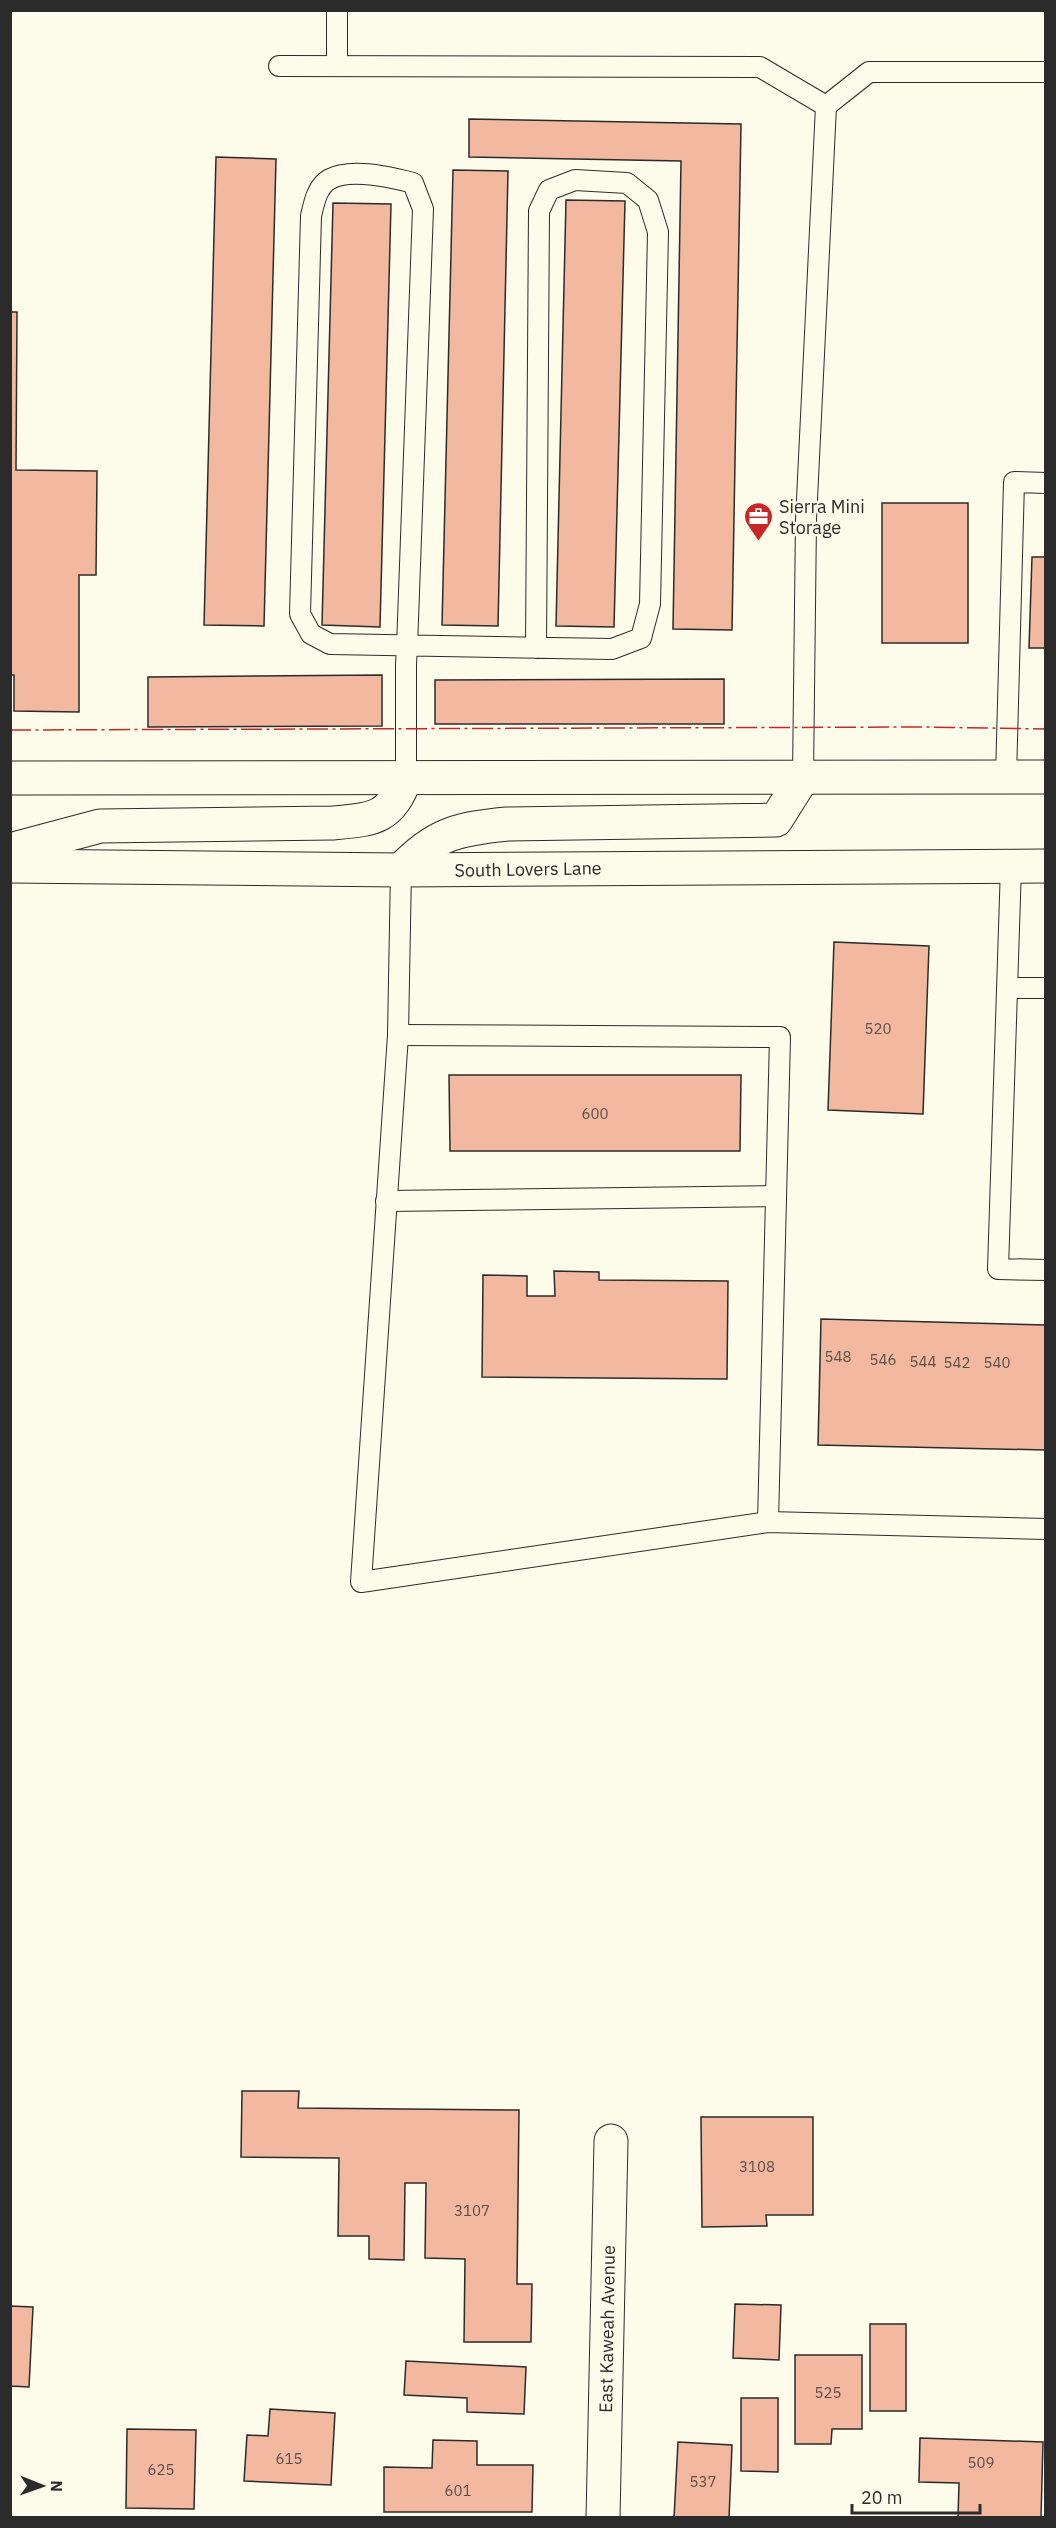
<svg xmlns="http://www.w3.org/2000/svg" width="1056" height="2528" viewBox="0 0 1056 2528" font-family="'IBM Plex Sans',sans-serif">
<style>
.building{fill:#f2b8a0;stroke:#2b2b2b;stroke-width:1.5}
.lines{fill:none;stroke-linecap:round;stroke-linejoin:round}
.service-casing{stroke:#2b2b2b;stroke-width:22}
.minor-casing{stroke:#2b2b2b;stroke-width:35}
.secondary-casing{stroke:#2b2b2b;stroke-width:35}
.service{stroke:#fdfbea;stroke-width:20}
.minor{stroke:#fdfbea;stroke-width:33}
.secondary{stroke:#fdfbea;stroke-width:33}
.power{stroke:#c62828;stroke-width:1.5;stroke-dasharray:21 4.5 3 4.5;stroke-linecap:butt}
.labels{text-anchor:middle;dominant-baseline:central;stroke-width:4.5;stroke-linejoin:round;paint-order:stroke}
.number-label{font-size:15px;fill:#5d4e48}
.poi-label{font-size:18px;fill:#2b2b2b;stroke:#fdfbea;text-anchor:start}
.street-label{font-size:18px;fill:#2b2b2b;stroke:#fdfbea}
</style>
<rect width="100%" height="100%" fill="#fdfbea"/>
<g class="building">
<path d="M469 119 741 124 732 630 673 629 681 161 469 157Z"/>
<path d="M216 157 276 159 264 626 204 625Z"/>
<path d="M453 170 508 171 498 626 442 625Z"/>
<path d="M566 200 625 201 614 627 556 626Z"/>
<path d="M333 203 391 204 380 627 322 625Z"/>
<path d="M10 312H17L16 470 97 471 96 575H79V712L14 711V675H10Z"/>
<rect x="882" y="503" width="86" height="140"/>
<path d="M1032 557H1046V648H1029Z"/>
<path d="M382 675V726L148 727V677Z"/>
<path d="M724 679V724H435V680Z"/>
<path d="M834 942 929 946 923 1114 828 1110Z"/>
<path d="M449 1075H741L740 1151H450Z"/>
<path d="M554 1271 599 1272V1280L728 1281 727 1379 482 1377 483 1275 527 1276V1296H555Z"/>
<path d="M821 1319 1046 1325V1450L818 1445Z"/>
<path d="M242 2091H299L298 2108 519 2110 517 2284H532L531 2342H464L465 2259 425 2258 426 2183H405L404 2260 369 2259V2236H338L339 2158 241 2157Z"/>
<path d="M701 2117H813V2215H766L767 2226 702 2227Z"/>
<path d="M735 2304 781 2305 779 2360 733 2358Z"/>
<path d="M10 2306 33 2307 29 2387 10 2386Z"/>
<rect x="870" y="2324" width="36" height="87"/>
<path d="M795 2355H862V2429H832L831 2444H795Z"/>
<path d="M406 2361 526 2367 524 2414 467 2412V2398L404 2395Z"/>
<path d="M741 2398H778V2472L741 2471Z"/>
<path d="M270 2409 335 2413 331 2485 244 2481 247 2435 268 2436Z"/>
<path d="M127 2429 196 2430 194 2509 126 2508Z"/>
<path d="M920 2438 1043 2442 1041 2518H958L959 2483 919 2482Z"/>
<path d="M433 2440 477 2441V2465H533L532 2512H384V2467L432 2468Z"/>
<path d="M678 2442 732 2445 729 2518H674Z"/>
</g>
<g class="lines">
<defs>
<g id="service">
<path d="M279 66 760 67 826 106 806 520 803 777"/>
<path d="M337 66V10"/>
<path d="M826 106 869 72H1046"/>
<path d="M406 777V664L407 647 423 209 413 183C391 177 350 168 330 179 317 186 314 203 311 216L300 614 311 634 330 644 612 649 641 638 650 604 658 232 648 200 627 183 575 180 549 190 539 211 536 648"/>
<path d="M1006 777 1014 482 1046 483"/>
<path d="M1011 866 998 1269 1046 1270"/>
<path d="M401 870 398 1035 361 1582 768 1522 1046 1529"/>
<path d="M1008 988H1046"/>
<path d="M398 1035 780 1037 768 1522"/>
<path d="M386 1201 776 1196"/>
</g>
<path id="minor" d="M603 2518 611 2141"/>
<g id="secondary">
<path d="M10 778 1046 777"/>
<path d="M10 850 100 826 333 823C375 819 390 819 406 777"/>
<path d="M10 866 401 870 1046 866"/>
<path d="M401 870C436 833 458 829 507 824L776 820 803 777"/>
</g>
</defs>
<use href="#service" class="service-casing"/>
<use href="#minor" class="minor-casing"/>
<use href="#secondary" class="secondary-casing"/>
<use href="#service" class="service"/>
<use href="#minor" class="minor"/>
<use href="#secondary" class="secondary"/>
<path class="power" d="M10 730 924 727 1046 729"/>
</g>
<defs>
<symbol id="office-pin" viewBox="-11 -11 22 30"><path d="M0 17L-7.5 6A9.5 9.5 0 1 1 7.5 6Z" fill="#c62828" stroke="#fdfbea"/><path d="M-6-3h4V-5.5h4V-3h4V5H-6ZM-1-4.5V-3h2v-1.5ZM-6 0V1H6V0Z" fill="#fff"/></symbol>
</defs>
<g fill-rule="evenodd">
<use href="#office-pin" x="742" y="500" width="33" height="45"/>
</g>
<g class="labels">
<g class="number-label">
<text x="878" y="1028">520</text>
<text x="595" y="1113">600</text>
<text x="838" y="1356">548</text>
<text x="883" y="1359">546</text>
<text x="923" y="1361">544</text>
<text x="957" y="1362">542</text>
<text x="997" y="1362">540</text>
<text x="757" y="2166">3108</text>
<text x="472" y="2210">3107</text>
<text x="828" y="2392">525</text>
<text x="289" y="2458">615</text>
<text x="981" y="2462">509</text>
<text x="161" y="2469">625</text>
<text x="703" y="2481">537</text>
<text x="458" y="2490">601</text>
</g>
<g class="poi-label">
<text x="779" y="506">Sierra Mini<tspan x="779" dy="21">Storage</tspan></text>
</g>
<g class="street-label">
<text transform="translate(528 869) rotate(-1)">South Lovers Lane</text>
<text transform="translate(607 2329) rotate(-89)">East Kaweah Avenue</text>
</g>
</g>
<rect width="1056" height="2528" fill="none" stroke="#2b2b2b" stroke-width="24"/>
<g transform="translate(42 2486) rotate(91)" stroke="#fdfbea" stroke-width="4.5" paint-order="stroke">
<path d="M0-4.5L10 22L0 15L-10 22Z" fill="#2b2b2b"/>
<text y="-9" font-size="16" font-weight="bold" text-anchor="middle" fill="#2b2b2b">N</text>
</g>
<path d="M852 2504v9h128v-9" fill="none" stroke="#2b2b2b" stroke-width="3"/>
<text x="861" y="2504" font-size="18" fill="#2b2b2b" stroke="#fdfbea" stroke-width="4.5" paint-order="stroke">20 m</text>
</svg>
